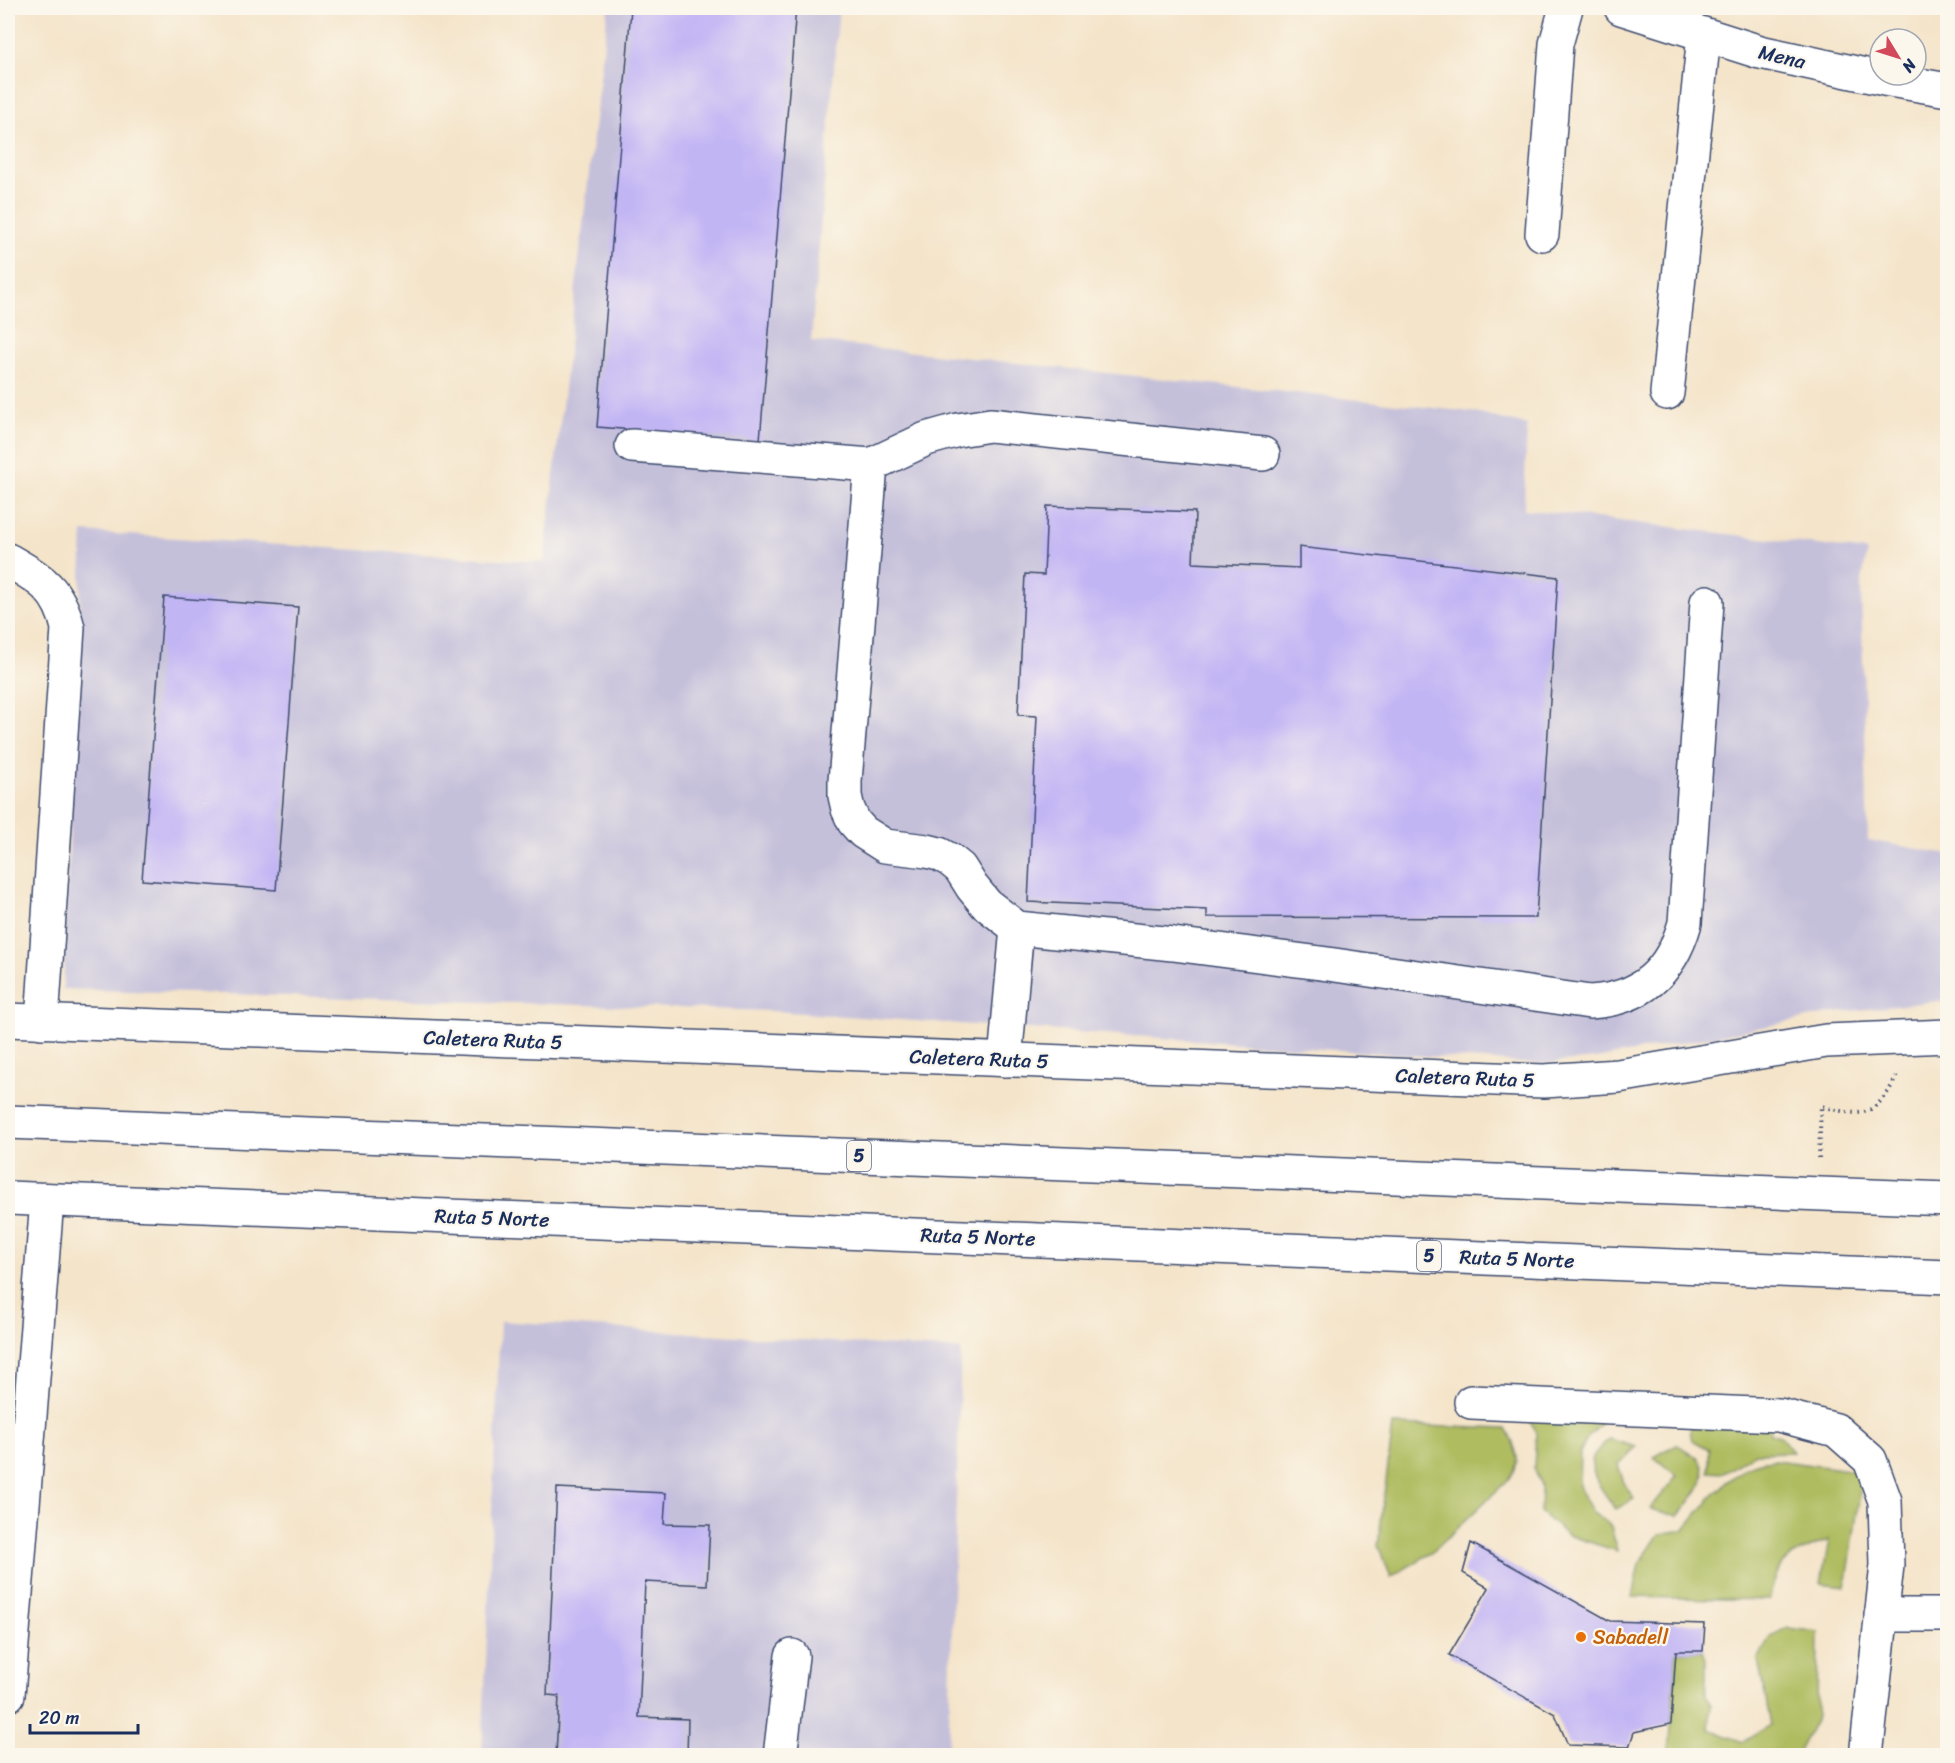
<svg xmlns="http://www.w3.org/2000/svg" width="1955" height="1763" viewBox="0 0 1955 1763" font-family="Sriracha,sans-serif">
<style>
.industrial{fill:#c5c0da}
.green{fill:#afbc5e;stroke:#65765e;stroke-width:1.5}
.building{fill:#c2b5f4}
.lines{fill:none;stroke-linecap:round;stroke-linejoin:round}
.minor-casing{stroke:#3c4a6e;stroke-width:36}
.highway-casing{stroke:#3c4a6e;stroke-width:36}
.path{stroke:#3c4a6e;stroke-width:4;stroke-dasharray:1.5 4.5;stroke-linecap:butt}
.minor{stroke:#fff;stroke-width:33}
.highway{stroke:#fff;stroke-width:33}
.food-dot{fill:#e8710a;stroke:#fbf7ec;stroke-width:2}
.labels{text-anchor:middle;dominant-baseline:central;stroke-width:4.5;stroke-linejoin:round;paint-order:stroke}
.shield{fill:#fbf7ec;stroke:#5e6b89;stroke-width:1.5}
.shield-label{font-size:18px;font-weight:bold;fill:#1b2f5e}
.street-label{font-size:20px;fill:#1b2f5e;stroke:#fbf7ec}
.food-label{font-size:20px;fill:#c56008;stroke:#fbf7ec;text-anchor:start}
</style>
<rect width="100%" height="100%" fill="#fbf7ec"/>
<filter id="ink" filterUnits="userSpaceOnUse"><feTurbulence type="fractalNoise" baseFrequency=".0167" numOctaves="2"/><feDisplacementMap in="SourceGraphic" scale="12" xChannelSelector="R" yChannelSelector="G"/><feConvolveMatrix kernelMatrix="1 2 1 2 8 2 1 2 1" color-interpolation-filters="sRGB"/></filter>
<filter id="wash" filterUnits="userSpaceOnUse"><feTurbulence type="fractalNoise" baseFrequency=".008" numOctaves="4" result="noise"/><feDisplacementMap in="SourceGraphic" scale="24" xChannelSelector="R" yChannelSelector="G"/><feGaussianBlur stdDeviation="1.35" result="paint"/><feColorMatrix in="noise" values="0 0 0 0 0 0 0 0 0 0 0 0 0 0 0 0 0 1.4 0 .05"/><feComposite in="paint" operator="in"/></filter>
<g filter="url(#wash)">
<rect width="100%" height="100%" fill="#f4e4c9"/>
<g class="industrial">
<path d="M608 8H839L811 341 1471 412 1527 425 1524 509 1867 551 1861 587 1868 840 1947 854V1000L1834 1013 1596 1059 1538 1064 773 1011 63 989 83 532 544 562Z"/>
<path d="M500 1321 961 1350 948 1755 482 1756Z"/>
</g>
<g class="green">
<path d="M1524 1408 1604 1412 1600 1425 1589 1436 1580 1452 1579 1486 1592 1512 1611 1526 1617 1551 1567 1535 1540 1512 1541 1486 1534 1467 1536 1434Z"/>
<path d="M1696 1415 1768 1418 1770 1433 1780 1436 1793 1452 1755 1453 1724 1473 1709 1472V1449L1692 1440 1690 1431Z"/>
<path d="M1393 1425 1506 1429C1515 1446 1523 1461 1510 1478L1431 1553 1391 1577 1378 1546Z"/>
<path d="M1609 1439 1636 1447 1618 1465 1624 1483 1634 1499 1616 1509C1607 1497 1587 1473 1593 1457 1596 1451 1604 1444 1609 1439Z"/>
<path d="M1677 1444C1683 1449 1691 1453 1697 1458 1716 1476 1689 1502 1678 1516L1650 1509 1677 1476 1654 1457Z"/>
<path d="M1775 1460 1863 1472 1846 1587 1821 1584 1829 1540C1817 1545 1790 1554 1782 1564 1775 1574 1772 1589 1769 1600L1632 1597 1639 1564 1659 1534 1684 1530C1704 1505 1723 1480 1752 1465 1759 1461 1768 1461 1775 1460Z"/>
<path d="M1788 1628 1818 1632 1817 1717 1797 1755 1669 1756 1676 1651H1703L1706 1659V1696L1711 1704 1709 1729 1743 1742 1771 1725 1758 1660 1770 1636Z"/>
</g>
<g id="blocks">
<g class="building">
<path d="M631 8H796L760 440 597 427Z"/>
<path d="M1047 506 1195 512 1193 563 1299 568V547L1558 577 1536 918 1207 917V910L1028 902 1037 716 1018 715 1025 574 1044 575Z"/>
<path d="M164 597 298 607 276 890 142 880Z"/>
<path d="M557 1488 666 1493 664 1524 710 1525 707 1585 645 1582 639 1717 688 1719 687 1756H556L559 1696 547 1695Z"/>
<path d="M1471 1543 1610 1621 1705 1624 1703 1651H1676L1671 1724 1634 1732 1629 1747 1568 1745 1555 1714 1449 1655 1489 1588 1463 1573Z"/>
</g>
</g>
</g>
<g filter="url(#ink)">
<use href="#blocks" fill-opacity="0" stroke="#3c4a6e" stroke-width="1.5"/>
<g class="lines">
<defs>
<g id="minor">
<path d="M1621 8 1760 52 1884 79 1948 90"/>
<path d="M1542 234 1556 44 1566 8"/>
<path d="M1667 393 1704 35"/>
<path d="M632 446 871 465 926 439 958 430 990 425 1263 454"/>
<path d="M871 465 845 781V796L848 809 854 822 863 832 885 846 927 851 939 854 950 860 960 868 972 887 986 904 1017 928 1173 944 1328 964 1590 1002C1642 999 1671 972 1685 923L1707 602"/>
<path d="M8 560C41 579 59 589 68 628L42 1022"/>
<path d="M8 1020 1544 1081 1618 1076 1826 1041 1948 1036"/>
<path d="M1005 1060 1017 928"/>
<path d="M1471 1402 1779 1415 1836 1430 1870 1460 1885 1501 1887 1565 1866 1756"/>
<path d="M1881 1615H1948"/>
<path d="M8 1695 47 1200"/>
<path d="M780 1756 792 1656"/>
</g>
<g id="highway">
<path d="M8 1122 1948 1199"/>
<path d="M8 1198 1948 1277"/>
</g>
</defs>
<use href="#minor" class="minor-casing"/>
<use href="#highway" class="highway-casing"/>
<path class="path" d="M1819 1158 1821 1106C1833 1109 1852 1115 1864 1112 1880 1108 1892 1087 1898 1073"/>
<use href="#minor" class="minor"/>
<use href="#highway" class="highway"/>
</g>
</g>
<circle class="food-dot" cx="1581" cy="1637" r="6"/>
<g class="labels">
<g class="shield">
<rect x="847" y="1141" width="24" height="30" rx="4.5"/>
<rect x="1417" y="1241" width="24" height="30" rx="4.5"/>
</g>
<g class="shield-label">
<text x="859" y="1156">5</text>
<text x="1429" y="1256">5</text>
</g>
<g class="street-label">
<text transform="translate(1782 57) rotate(13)">Mena</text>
<text transform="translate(493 1040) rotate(2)">Caletera Ruta 5</text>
<text transform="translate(979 1059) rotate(2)">Caletera Ruta 5</text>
<text transform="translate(1465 1078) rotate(2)">Caletera Ruta 5</text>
<text transform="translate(492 1218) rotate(2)">Ruta 5 Norte</text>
<text transform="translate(978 1237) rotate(2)">Ruta 5 Norte</text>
<text transform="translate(1517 1259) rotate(2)">Ruta 5 Norte</text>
</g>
<g class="food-label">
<text x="1593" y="1637">Sabadell</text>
</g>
</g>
<rect width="1955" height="1763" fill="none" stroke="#fbf7ec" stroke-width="30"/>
<g transform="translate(1898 57) rotate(128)"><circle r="28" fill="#fbf7ec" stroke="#a1a7b3" stroke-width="1.5"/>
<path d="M0-4.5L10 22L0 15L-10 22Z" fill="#d1495b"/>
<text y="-9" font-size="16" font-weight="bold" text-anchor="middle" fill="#1b2f5e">N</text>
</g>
<path d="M30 1724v9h108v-9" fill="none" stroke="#1b2f5e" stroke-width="3"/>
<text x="39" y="1724" font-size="18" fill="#1b2f5e" stroke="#fbf7ec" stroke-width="4.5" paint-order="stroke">20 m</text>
</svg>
